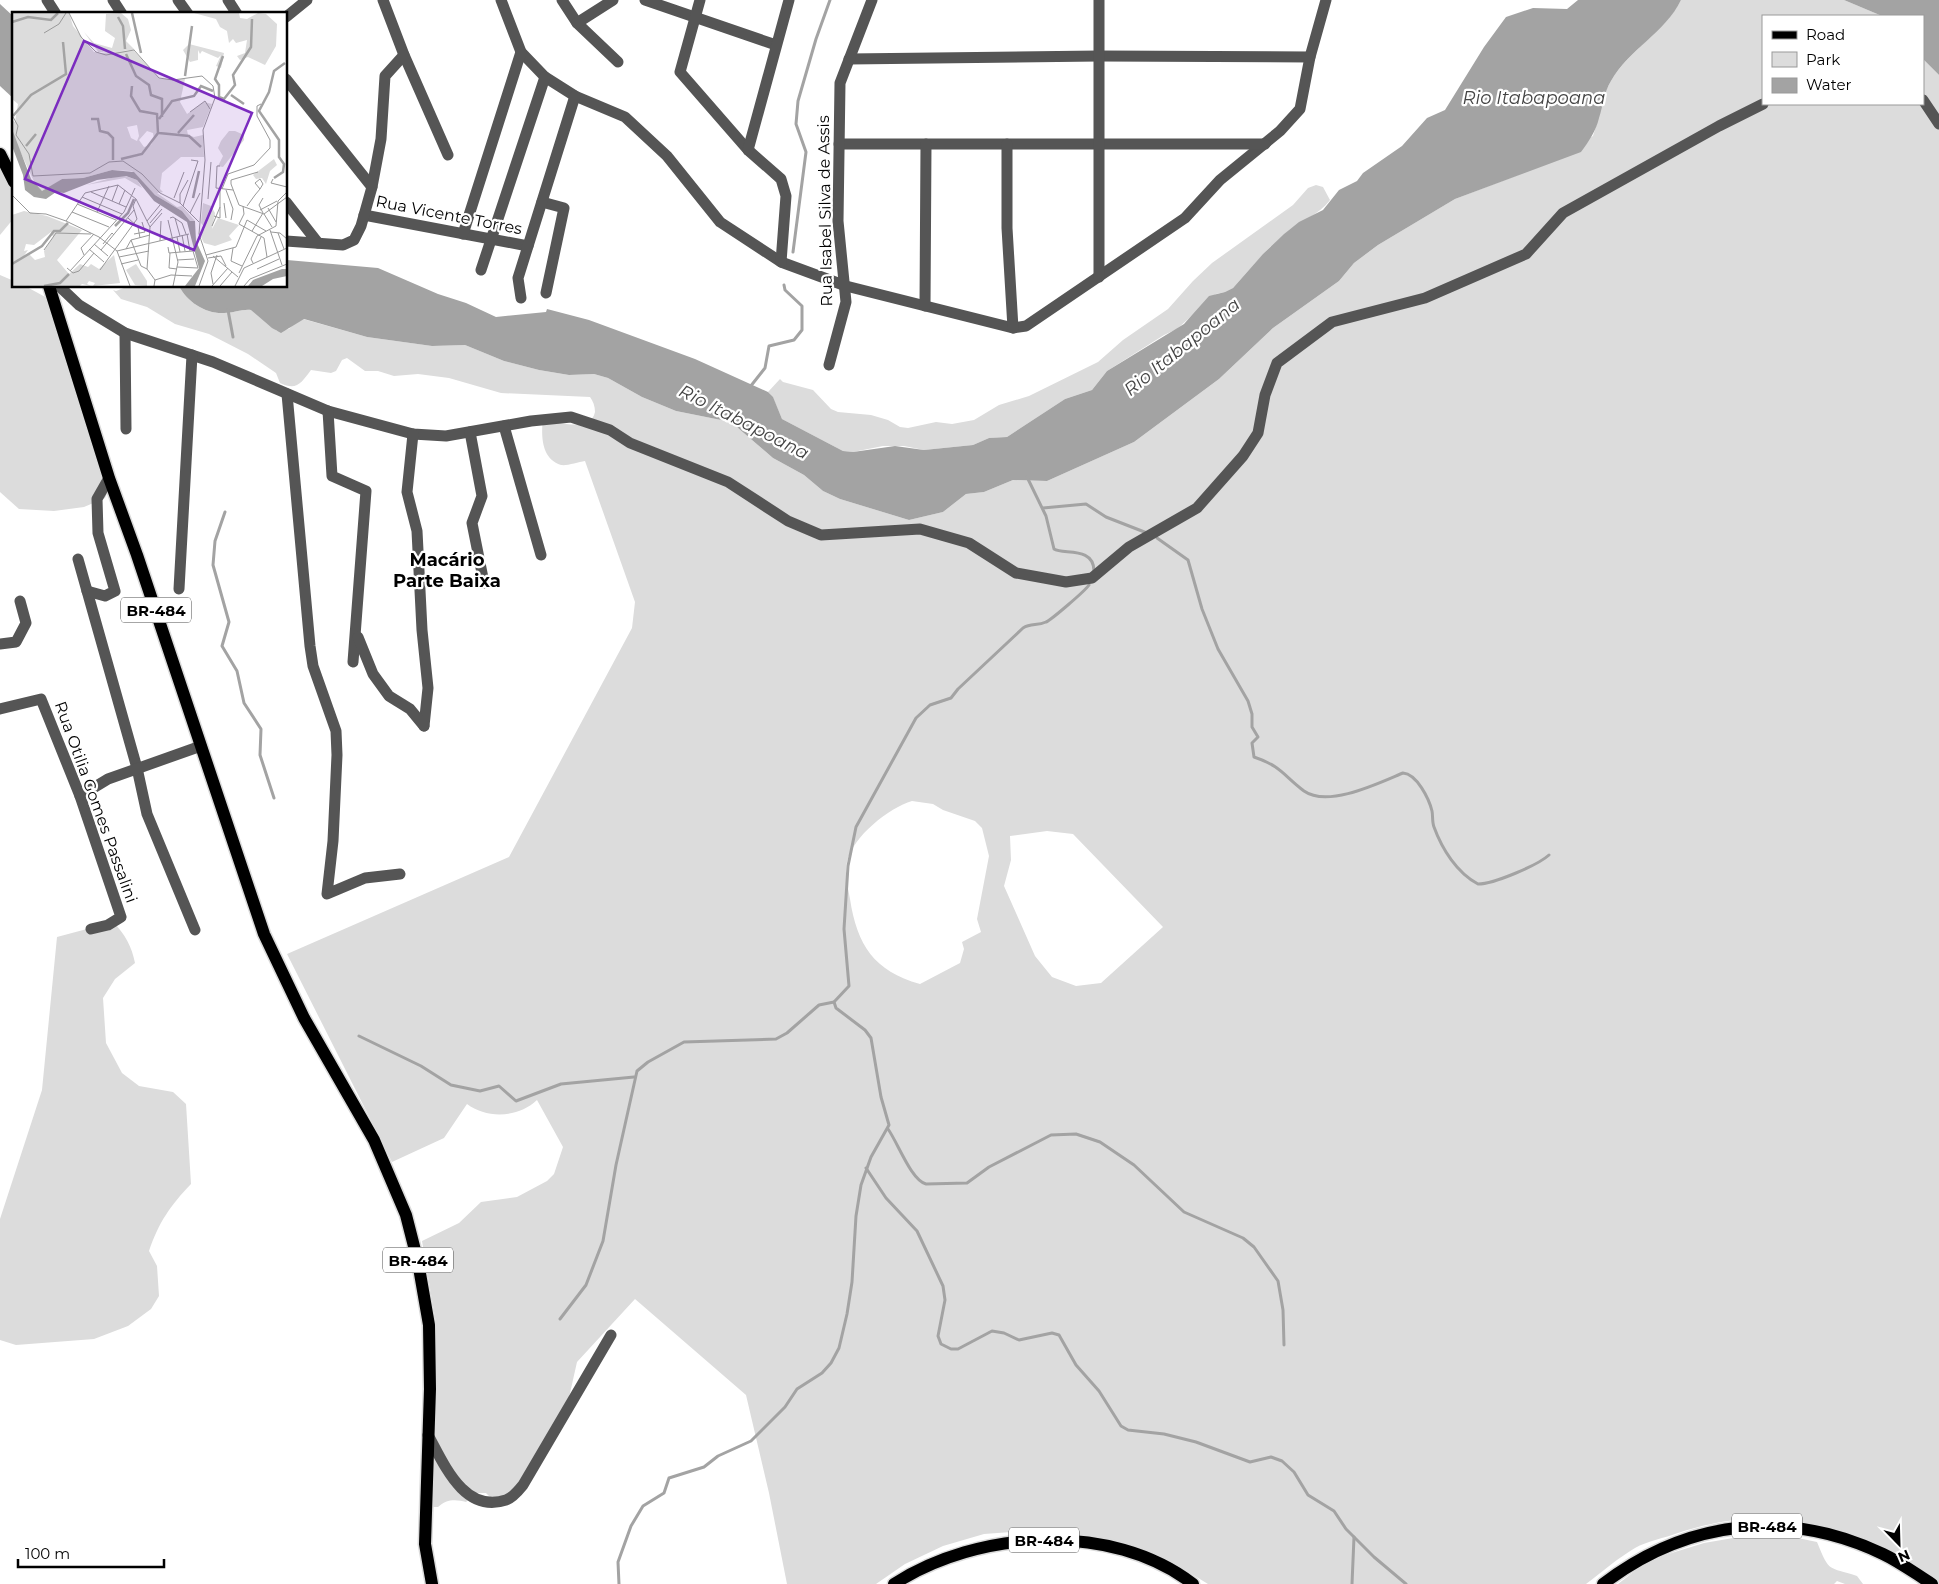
<svg xmlns="http://www.w3.org/2000/svg" width="1939" height="1584" viewBox="0 0 1939 1584" font-family="Montserrat,sans-serif">
<style>
.green{fill:#dcdcdc;fill-rule:evenodd}
.water{fill:#a3a3a3}
.lines{fill:none;stroke-linecap:round;stroke-linejoin:round}
.stream{stroke:#a3a3a3;stroke-width:3}
.major-casing{stroke:#dbdbdb;stroke-width:15}
.minor{stroke:#555;stroke-width:11}
.major{stroke:#000;stroke-width:12}
.labels{text-anchor:middle;dominant-baseline:central;stroke-width:4.5;stroke-linejoin:round;paint-order:stroke}
.shield{fill:#fff;stroke:#4c4c4c;stroke-width:1}
.shield-label{font-size:15px;font-weight:bold;fill:#000}
.street-label{font-size:16px;fill:#000;stroke:#fff}
.water-label{font-size:18px;font-style:italic;fill:#444;stroke:#fff}
.neighbourhood-label{font-size:18px;font-weight:bold;fill:#000;stroke:#fff}
.inset-river{fill:none;stroke:#a3a3a3;stroke-width:2.5}
.inset-road{fill:none;stroke:#999;stroke-width:1}
.view{fill:#7b2cbf;fill-opacity:0.15;stroke:#7b2cbf;stroke-width:2.5}
.inset-edge{fill:none;stroke:#000;stroke-width:2.5}
</style>
<rect width="100%" height="100%" fill="#fff"/>
<g class="green">
<path d="M1681 0H1844L1882 16H1763V104H1923V59L1939 75V1583C1851 1527 1782 1499 1678 1533 1665 1538 1647 1541 1635 1548 1618 1558 1602 1572 1586 1584H1208L1177 1565 1127 1546 1041 1530 984 1534 943 1546 905 1564 876 1584H787L769 1493 746 1395 635 1299 577 1362 568 1402 513 1496 492 1499 486 1493H477L466 1502C456 1499 446 1499 438 1507H432L436 1323 422 1241 459 1223 481 1202 517 1197 547 1181 554 1174 563 1147 537 1100C518 1118 487 1119 467 1104L444 1138 392 1162 287 954 509 857 632 628 635 602 585 461C578 462 567 466 561 465 541 459 541 435 543 419 557 422 591 433 595 412 595 406 593 401 590 397L501 393 449 378 418 374 394 376 378 371H365L347 358 342 360 336 371 331 373 311 370C301 383 297 391 280 383L276 373 248 354 209 334 175 324 147 307 121 299 113 290 116 291 129 286H179C187 302 206 314 224 313 234 313 242 309 252 310L277 331 289 329 295 322 303 319 367 337 432 346 465 345 504 361 539 370 569 375 594 374 608 378 642 397 676 411 731 422 773 458 804 475 823 491 840 499 909 520 943 512 966 494 984 492 1013 480 1047 481 1134 442 1219 379 1273 328 1339 281 1354 263 1378 245 1455 199 1518 175 1593 136C1599 119 1601 97 1611 81 1629 50 1664 32 1681 0ZM912 801 933 804 943 810 975 821 982 828 989 856 977 919 981 932 962 942 964 949 960 963 920 984C874 971 857 945 850 899 848 887 844 874 847 862 853 836 889 808 912 801ZM1047 831 1073 834 1163 927 1101 983 1076 986 1052 977 1035 956 1004 886 1011 860 1010 836Z"/>
<path d="M0 165 14 183V218L0 235Z"/>
<path d="M1316 185 1323 187 1330 200C1318 216 1301 220 1287 232 1267 248 1250 269 1233 288L1225 292 1216 294 1177 329 1164 335 1107 371 1092 390 1065 399 1007 437 989 438 973 445 924 450 904 446H883L853 452 843 451 782 419 773 398 768 392 780 379 783 382 813 390 831 409 838 412 871 415 888 420 900 427 908 428 936 422 952 424 974 420 999 405 1029 396 1098 362 1123 340 1168 309 1193 281 1212 263 1293 205 1308 188Z"/>
<path d="M0 275 14 281V286H25L49 299 109 489 105 498 84 507 54 511 19 509 0 492Z"/>
<path d="M113 922C125 934 132 947 135 963L115 979 103 998 106 1043 122 1073 139 1086 173 1092 186 1104 191 1184C170 1206 159 1222 149 1251L157 1266 159 1296 151 1309 128 1326 94 1339 16 1345 0 1340V1219L42 1090 57 937Z"/>
<path d="M1745 1536H1788L1817 1542C1830 1574 1828 1566 1857 1576L1863 1584H1845L1837 1581 1834 1584H1618L1649 1560 1704 1543Z"/>
</g>
<g class="water">
<path d="M1578 0H1681C1665 33 1629 49 1611 81 1604 92 1603 106 1599 118 1596 131 1589 141 1581 152L1455 199 1378 245 1354 263 1339 281 1273 328 1219 379 1134 442 1047 481 1013 480 984 492 966 494 943 512 909 520 840 499 823 491 804 475 773 458 731 422 676 411 642 397 608 378 594 374 569 375 539 370 504 361 465 345 432 346 367 337 304 319 281 333 272 328 251 310C242 309 234 313 224 313 206 314 187 302 179 286H286L287 260 378 268 438 294 466 303 496 317 546 312 547 309 589 320 695 359 768 392 773 397 782 419 843 451 853 452 895 446 924 450 973 445 989 438 1007 437 1065 399 1092 390 1107 371 1184 324 1209 296 1225 292 1233 288 1263 254 1284 234 1299 222 1323 210 1339 190 1357 181 1363 173 1402 146 1427 118 1445 110 1484 47 1506 17 1533 8 1567 9Z"/>
<path d="M1844 0H1939V75L1923 59V16H1882Z"/>
<path d="M0 4 14 17V99L0 86Z"/>
</g>
<g class="lines">
<g class="stream">
<path d="M793 252 806 152 796 124 798 101 816 39 830 0"/>
<path d="M228 310 233 337"/>
<path d="M750 387 765 368 769 346 794 340 802 330V306L785 290 784 285"/>
<path d="M1027 477 1046 516 1054 549C1063 555 1094 546 1094 571"/>
<path d="M1043 508 1086 504 1106 517 1147 533"/>
<path d="M225 512 215 541 213 565 229 622 222 646 237 671 244 703 261 729 260 755 274 798"/>
<path d="M1157 538 1188 560 1202 609 1218 649 1248 701 1252 714V727L1258 737 1252 743 1254 757C1281 766 1283 775 1304 791 1328 808 1379 783 1403 773 1417 774 1429 799 1432 811 1433 816 1432 822 1434 827 1442 849 1457 873 1478 884 1494 884 1538 865 1549 855"/>
<path d="M359 1036 421 1066 451 1085 480 1091 499 1086 516 1101 561 1084 634 1077"/>
<path d="M888 1129C898 1143 911 1180 926 1184L967 1183 989 1167 1051 1135 1076 1134 1100 1142 1134 1165 1184 1212 1243 1238 1254 1247 1278 1281 1283 1310 1284 1345"/>
<path d="M866 1168 886 1198 917 1231 943 1286 945 1300 938 1336 941 1344 951 1349H958L992 1331 1004 1333 1019 1340 1052 1333 1059 1335 1076 1365 1099 1391 1121 1426 1128 1430 1164 1434 1196 1442 1250 1462 1271 1457 1282 1461 1294 1472 1308 1495 1334 1511 1346 1529 1374 1557 1406 1584"/>
<path d="M560 1319 586 1285 603 1241 616 1165 637 1071 648 1062 684 1042 776 1039 787 1033 819 1005 834 1002 849 986 844 929 848 866 856 827 916 718 930 705 951 698 958 689 1023 628C1031 623 1037 626 1046 622 1051 620 1085 591 1089 585"/>
<path d="M619 1584 618 1562 631 1526 643 1506 664 1493 669 1478 704 1467 718 1456 751 1441 785 1407 797 1389 822 1373 831 1363 839 1348 847 1314 852 1282 856 1216 861 1185 871 1157 889 1125 881 1097 871 1038 865 1030 836 1008 834 1002"/>
<path d="M1352 1584 1354 1537"/>
</g>
<defs>
<g id="major">
<path d="M0 154 14 182"/>
<path d="M49 286 109 478 137 555 264 934 304 1018 374 1140 406 1215 418 1262 429 1325 430 1389 425 1544 432 1584"/>
<path d="M894 1584C978 1530 1111 1521 1193 1584"/>
<path d="M1603 1584C1687 1520 1787 1508 1883 1554 1900 1562 1916 1574 1932 1584"/>
</g>
</defs>
<use href="#major" class="major-casing"/>
<g class="minor">
<path d="M47 0 56 14"/>
<path d="M113 0 122 14"/>
<path d="M178 0 188 14"/>
<path d="M228 0 237 14"/>
<path d="M383 0 404 55 448 155"/>
<path d="M501 0 521 52 545 77 575 96 625 117 667 156 720 222 781 262 846 286 1013 328 1026 326 1185 218 1220 180 1280 131 1300 109 1310 57 1326 0"/>
<path d="M562 0 577 23 618 62"/>
<path d="M645 0 776 45"/>
<path d="M700 0 680 72 748 150 781 179 786 196 781 262"/>
<path d="M286 17 307 0"/>
<path d="M577 23 613 0"/>
<path d="M849 59 1099 56 1310 57"/>
<path d="M286 79 372 187"/>
<path d="M1923 100 1939 124"/>
<path d="M839 144H1265"/>
<path d="M1007 144V228L1013 328"/>
<path d="M748 150 789 0"/>
<path d="M286 202 318 243"/>
<path d="M542 202 564 208 546 293"/>
<path d="M364 215 528 246"/>
<path d="M463 234 521 52"/>
<path d="M286 241 343 245 354 240 361 226 372 187 381 139 385 76 404 55"/>
<path d="M481 270 545 77"/>
<path d="M1099 277V0"/>
<path d="M59 286 79 305 125 333 213 362 328 411 413 434 446 436 531 421 571 417 610 430 630 443 728 482 788 521 821 535 920 529 969 543 1016 573 1066 582 1092 578 1129 547 1197 508 1243 456 1258 433 1265 395 1277 363 1332 322 1425 298 1526 254 1563 213 1719 126 1763 104"/>
<path d="M521 298 518 278 575 96"/>
<path d="M925 306 926 144"/>
<path d="M125 333 126 429"/>
<path d="M829 365 846 302 838 221 840 83 872 0"/>
<path d="M287 394 310 646 313 666 336 731 337 755 333 841 327 894 365 878 400 874"/>
<path d="M328 411 332 476 366 491 353 662"/>
<path d="M504 426 541 555"/>
<path d="M470 432 482 496 472 523 484 583"/>
<path d="M413 434 407 492 417 531 422 630 428 688 424 726"/>
<path d="M78 559 137 768 147 814 195 930"/>
<path d="M179 589 192 355"/>
<path d="M87 591 105 596 115 591 98 533 97 499 109 478"/>
<path d="M358 637 373 674 389 696 410 709 424 726"/>
<path d="M0 644 16 642 26 623 20 601"/>
<path d="M0 709 41 699 80 796 121 917 108 925 91 929"/>
<path d="M80 796 108 779 201 746"/>
<path d="M428 1435C444 1464 464 1514 506 1500 512 1498 519 1490 523 1485L611 1335"/>
</g>
<use href="#major" class="major"/>
</g>
<g class="labels">
<g class="shield">
<rect x="121" y="597.5" width="70" height="25" rx="4"/>
<rect x="383" y="1247.5" width="70" height="25" rx="4"/>
<rect x="1732" y="1513.5" width="70" height="25" rx="4"/>
<rect x="1009" y="1527.5" width="70" height="25" rx="4"/>
</g>
<g class="shield-label">
<text x="156" y="610">BR-484</text>
<text x="418" y="1260">BR-484</text>
<text x="1767" y="1526">BR-484</text>
<text x="1044" y="1540">BR-484</text>
</g>
<g class="street-label">
<text transform="translate(825 211) rotate(-91)">Rua Isabel Silva de Assis</text>
<text transform="translate(449 215) rotate(11)">Rua Vicente Torres</text>
<text transform="translate(96 802) rotate(70)">Rua Otilia Gomes Passalini</text>
</g>
<g class="water-label">
<text x="1534" y="98">Rio Itabapoana</text>
<text transform="translate(1182 347) rotate(-39)">Rio Itabapoana</text>
<text transform="translate(744 422) rotate(27)">Rio Itabapoana</text>
</g>
<g class="neighbourhood-label">
<text x="447" y="560">Macário<tspan x="447" dy="21">Parte Baixa</tspan></text>
</g>
</g>
<g transform="translate(12 12)">
<rect width="275" height="275" fill="#fff"/>
<path d="M0 1H57L61 14 82 40 122 39 148 67H173L168 90 175 102 192 90 200 92 191 115 175 118 176 123 182 125 191 123 192 145H169L150 161 148 177 151 180 145 181 165 195 170 194 183 209H178L170 199 143 183 120 159 100 158 71 166 50 167 31 180 25 176 1 124 0 108 3 110 6 92 0 87ZM125 113 127 124 125 129 119 126 115 115ZM135 119 141 121 142 127 139 133 132 135 127 128ZM109 1 116 7 119 18 114 29 123 38 87 41 72 20 82 31 100 36 103 26 93 19 94 2ZM182 1H227L228 6 235 7 246 1 254 2 265 12 264 34 253 53 236 45 228 48 225 44 233 41 235 28 224 31 221 27 217 31 215 19 208 15 204 7ZM177 32 212 41 209 56 204 54 209 43 206 46 190 39 188 42 186 38V48L178 50 171 38ZM223 119 232 123V128L211 155 206 154 211 144 206 136 209 129 217 119ZM262 147 265 153 258 159 254 172 250 166 244 167 241 163ZM110 163 125 168 130 176 113 166 74 173ZM191 191 199 194 203 201 200 217 206 206 227 213 217 224 220 228 203 234 192 231 187 221 193 216 189 211ZM12 199 35 204 70 218 45 248 57 262 68 252 76 255 79 252 87 257 102 243 108 271 81 274 83 271 77 269 75 272 79 274 70 272 68 274H0V203ZM39 220 41 225 32 239 33 245 23 248 17 242 11 245 16 238 12 239 14 232 22 233ZM124 252 135 269V274L123 273 114 258Z" fill="#dcdcdc" fill-rule="evenodd"/>
<path d="M0 117 19 167 30 179 50 167 71 166 100 158 122 160 143 183 170 199 178 209H183L184 229 193 249 183 274H173L187 256 175 210 142 189 125 168 114 164 85 168 52 181 44 180 34 187 22 185 13 178 11 163 0 134ZM270 257H275V264L261 267 250 274H236L241 268Z" fill="#a3a3a3"/>
<path class="inset-river" d="M120 1 129 41M106 5 111 14 113 37M0 10 16 5 39 8 46 1M114 42 124 64 137 73 139 83 150 87V105M211 44 203 67 207 73V85L212 87 223 73 221 63 239 35 240 7M173 64 180 14M219 83 232 92M1 104 19 83 54 62 51 30M79 107H86L88 119 96 121 101 126V148M147 107 160 89 182 84 189 74 201 79M147 121 177 124 189 135M166 121 182 103M14 134 24 122M109 147 130 142 146 121 145 102 128 99 119 84 120 74M262 166 271 160 272 152 267 145V128L247 99 257 80 262 59 273 51M181 186 187 159M103 214 116 201 122 187M0 252 30 234 42 219H48L56 211M32 274 48 271 57 262"/>
<path class="inset-road" d="M57 1 69 25 84 40 94 43 122 38 147 66 161 68 190 64 201 74 203 86 191 118 193 148 187 222 196 249 187 274M32 21 47 12 54 1M178 100 193 89 198 97M0 103 6 114 4 123 17 142 21 164 78 161 97 150 111 149 130 162 148 181 168 191 187 210M208 154H205L204 176 221 178M246 160 219 168V172L227 193 252 202 260 215M261 167 259 171 275 175M210 177 216 162 242 153 258 136V128L245 104V94L249 92M214 178 221 197 219 208M79 180 114 195M0 183 18 201 34 202 54 209 87 225 105 239M70 185 110 202M162 186 172 160M196 187 199 150M100 189 106 173M168 191V182L176 168M212 191 214 206M65 192 104 208M107 192 113 178M171 194 186 149 179 148M231 194 232 202 227 212 252 226 255 245M235 194 243 183 248 177 251 172 248 167 243 171 248 177M256 196 264 210M248 198 265 189M60 200 97 215M85 200 97 174M178 201 188 181M252 202 275 185M202 204 208 206V177M116 206 126 215 128 226M158 206 161 205 170 211 174 222M163 206 168 224M156 208 166 250 161 274M54 209 73 181 106 173 124 187 138 215 135 257 143 268 142 274M135 209 148 193M138 211 150 197M200 214 208 195M138 215 150 201M258 218 270 253M240 219 251 201 247 193 251 186M259 220 268 221 275 227M266 221 272 237M122 222 133 220 130 210M175 222 178 239M170 223 173 239M165 225 168 240M119 228 129 254 135 257M148 229 149 209M82 232 96 244M91 232 100 221 102 223M156 235 157 241 181 239 186 256 165 255M221 236 219 249 230 254M77 237 92 250M114 237 119 228 138 223M32 238 44 221 79 222M89 238 122 198M105 239 177 222M105 239 118 274M158 241 157 256 165 257M72 243 69 236 82 222M194 243 224 235 235 208 254 219M201 244 226 265M107 245 137 239M196 246 209 244 214 254M165 248 182 247M241 251 239 247 249 225M109 252 126 248M55 256 61 261 67 259 82 241M245 257 267 247M88 258 125 207 121 194 124 187M58 259 112 200 123 176M227 261 245 224 264 214 266 189 275 180M143 268 159 263 180 264M201 272 199 261 205 243M200 274 216 256M208 274 220 260M223 274 232 256 275 236M232 274 238 267 275 252"/>
<path class="view" d="M72 29 240 101 182 238 13 167Z"/>
<rect width="275" height="275" class="inset-edge"/>
</g>
<rect x="1762" y="15" width="162" height="90" fill="#ffffff" stroke="#999999"/>
<rect x="1772" y="31" width="25" height="8" fill="#000000" stroke="#999999"/>
<text x="1806" y="40" font-size="15" fill="#000000">Road</text>
<rect x="1772" y="52" width="25" height="15" fill="#dcdcdc" stroke="#999999"/>
<text x="1806" y="65" font-size="15" fill="#000000">Park</text>
<rect x="1772" y="78" width="25" height="15" fill="#a3a3a3" stroke="#999999"/>
<text x="1806" y="90" font-size="15" fill="#000000">Water</text>
<g transform="translate(1899 1544) rotate(157)" stroke="#ffffff" stroke-width="4" paint-order="stroke">
<path d="M0-4L9 19L0 12L-9 19Z" fill="#000000"/>
<text y="-8" font-size="14" font-weight="bold" text-anchor="middle" fill="#000000">N</text>
</g>
<path d="M18 1559v8h146v-8" fill="none" stroke="#000000" stroke-width="2.5"/>
<text x="25" y="1559" font-size="15" fill="#000000" stroke="#ffffff" stroke-width="4" paint-order="stroke">100 m</text>
</svg>
